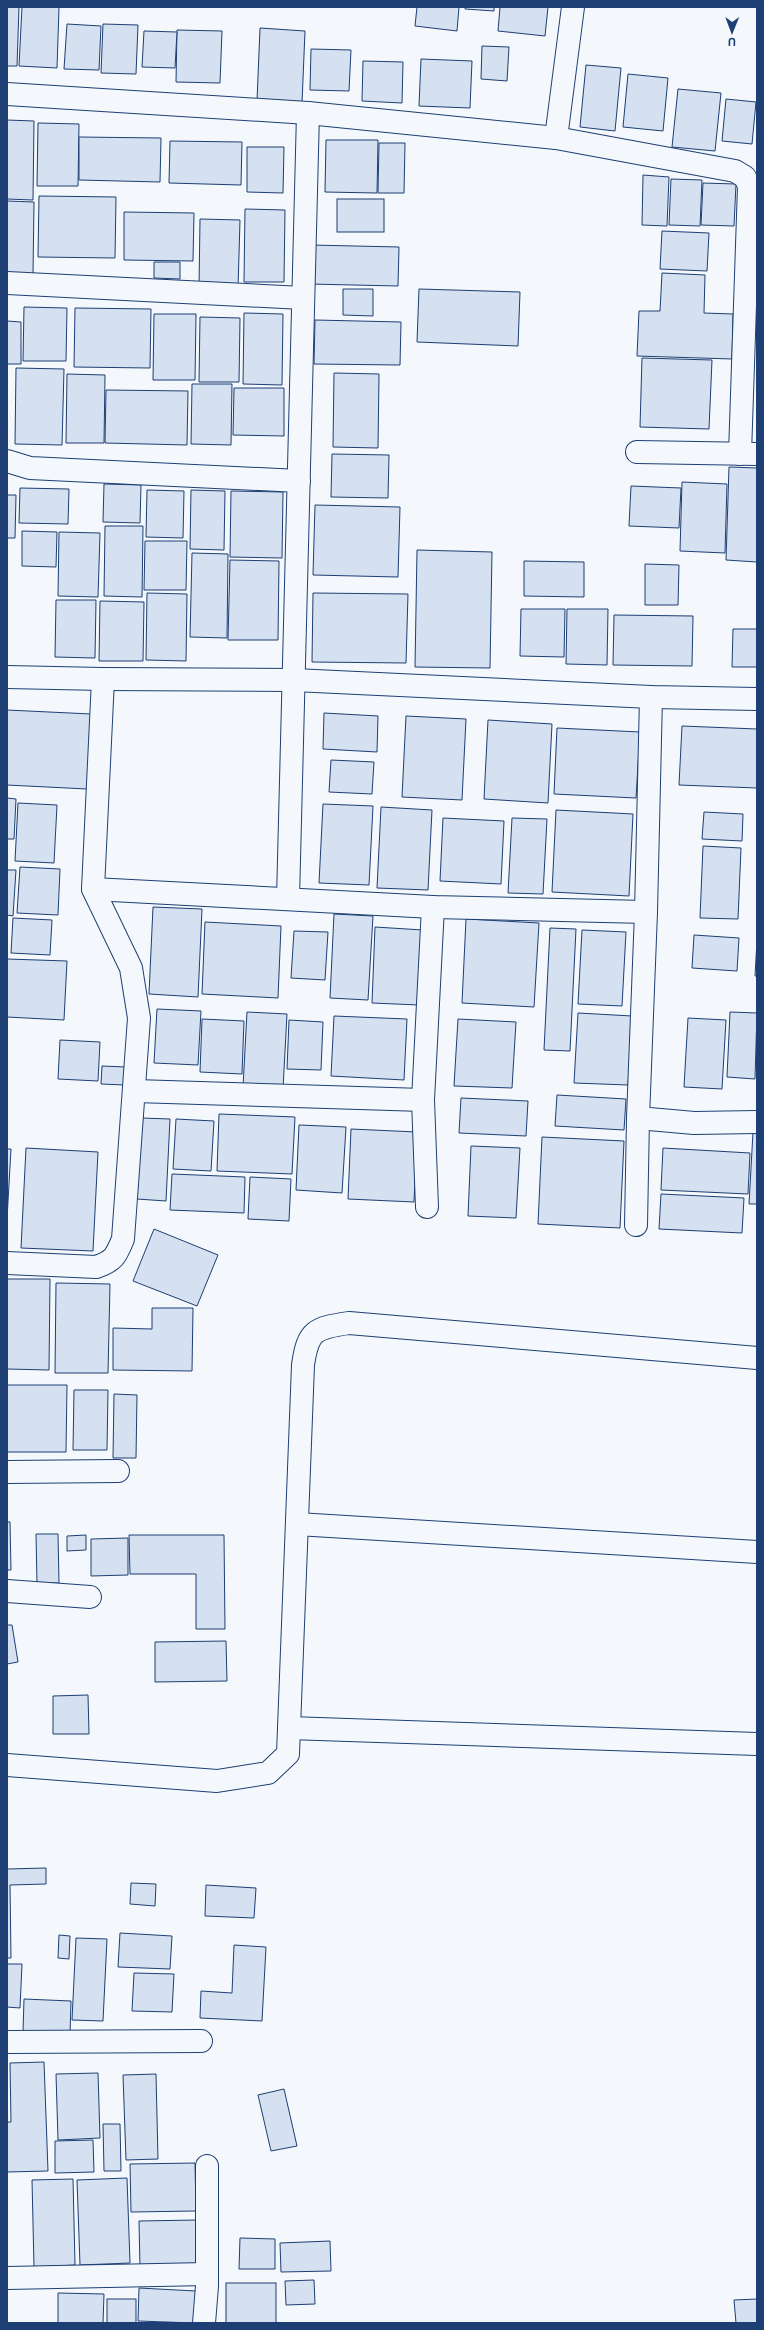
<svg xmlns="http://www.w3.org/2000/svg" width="764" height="2330" viewBox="0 0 764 2330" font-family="Inter,sans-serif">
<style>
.building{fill:#d5e0f0;stroke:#1d3f73}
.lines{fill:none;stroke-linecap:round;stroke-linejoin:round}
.minor-casing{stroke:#1d3f73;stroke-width:24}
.minor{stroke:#f4f7fb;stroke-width:22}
</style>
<rect width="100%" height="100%" fill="#f4f7fb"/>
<g class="building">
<path d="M7 7H19L17 66H7Z"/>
<path d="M22 7H59L57 68 19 66Z"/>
<path d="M417 7H459L457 31 415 26Z"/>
<path d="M465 7H494V11L465 9Z"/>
<path d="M500 7H548L545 36 498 31Z"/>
<path d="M67 24 101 26 99 70 64 69Z"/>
<path d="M103 24 138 25 136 74 101 73Z"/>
<path d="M260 28 305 31 302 103 257 101Z"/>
<path d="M177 30 222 31 220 83 176 82Z"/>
<path d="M144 31 177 32 175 68 142 67Z"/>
<path d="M482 46 509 47 507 81 481 79Z"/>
<path d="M311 49 351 50 349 91 310 90Z"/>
<path d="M421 59 472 61 470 108 419 106Z"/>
<path d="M363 61 403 62 402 103 362 101Z"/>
<path d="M586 65 621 68 615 131 580 127Z"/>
<path d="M628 74 668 78 663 131 623 127Z"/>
<path d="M678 89 721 93 715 151 672 147Z"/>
<path d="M726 99 756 102 752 144 722 141Z"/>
<path d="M7 120 34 121 33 200 7 199Z"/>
<path d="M38 123 79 124 78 186H37Z"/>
<path d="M79 137 161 138 160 182 79 180Z"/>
<path d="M326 140H378L377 193 325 192Z"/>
<path d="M170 141 242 142 241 185 169 183Z"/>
<path d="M379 143H405L404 193H378Z"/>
<path d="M247 147H284L283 193 247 192Z"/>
<path d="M643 175 669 177 667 226 642 225Z"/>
<path d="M671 179 702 180 700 226 669 225Z"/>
<path d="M703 183 736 184 734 226 701 225Z"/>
<path d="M39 196 116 197 115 258 38 257Z"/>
<rect x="337" y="199" width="47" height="33"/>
<path d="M7 201 34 202 33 275H7Z"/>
<path d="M245 209 285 210 284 282H244Z"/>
<path d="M124 212 194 213 193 261 124 260Z"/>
<path d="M200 219 240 220 238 289H199Z"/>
<path d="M662 231 709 233 707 271 660 269Z"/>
<path d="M310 245 399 247 398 286 309 284Z"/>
<path d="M154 262H180V279L154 278Z"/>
<path d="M662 273 705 275 704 313 733 314 732 359 637 356 639 311H660Z"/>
<path d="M343 289H373V316L343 315Z"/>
<path d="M419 289 520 292 518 346 417 342Z"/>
<path d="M24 307 67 308 66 361H23Z"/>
<path d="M75 308 151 309 150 368 74 367Z"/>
<path d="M244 313 283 314 282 385 243 384Z"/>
<path d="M154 314H196L195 380H153Z"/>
<path d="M200 317 240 318 239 382H199Z"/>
<path d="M315 320 401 322 400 365 314 364Z"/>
<path d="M7 321 21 322V364H7Z"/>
<path d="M642 358 712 360 709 429 640 427Z"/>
<path d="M16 368 64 369 62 445 15 444Z"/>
<path d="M334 373 379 374 378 448 333 447Z"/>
<path d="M67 374 105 375 104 443H66Z"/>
<path d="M192 384H232L231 445 191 444Z"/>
<path d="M234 388H284V436L233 435Z"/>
<path d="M106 390 188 391 187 445 105 443Z"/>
<path d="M332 454 389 455 388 498 331 497Z"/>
<path d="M729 467 757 468V562L726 560Z"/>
<path d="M682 482 727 484 725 553 680 551Z"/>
<path d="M104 484 141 485 140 523 103 522Z"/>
<path d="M631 486 681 488 679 528 629 526Z"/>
<path d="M20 488 69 489 68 524 19 523Z"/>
<path d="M147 490 184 491 183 538 146 537Z"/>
<path d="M191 490 225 491 224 550 190 549Z"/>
<path d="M231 491 283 492 282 558 230 557Z"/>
<path d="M7 495H16L15 538H7Z"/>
<path d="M315 505 400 507 398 577 313 575Z"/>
<path d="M105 526H143L142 597 104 596Z"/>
<path d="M22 531 57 532 56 567 22 566Z"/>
<path d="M59 532 100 533 98 597 58 596Z"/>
<path d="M145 541H187L186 590H144Z"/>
<path d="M417 550 492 552 490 668 415 667Z"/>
<path d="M192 553 228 554 227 638 190 637Z"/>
<path d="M230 560 279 561 278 640H228Z"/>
<path d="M524 561 584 562V597L524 596Z"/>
<path d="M645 564 679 565 678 605H645Z"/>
<path d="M147 593 187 594 186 661 146 660Z"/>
<path d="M313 593 408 594 406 663 312 662Z"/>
<path d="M56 600H96L95 658 55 657Z"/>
<path d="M100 601 144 602 143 661H99Z"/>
<path d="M521 609H565L564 657 520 656Z"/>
<path d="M567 609H608L607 665 566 664Z"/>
<path d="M614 615 693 616 692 666 613 665Z"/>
<path d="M733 629H757V667H732Z"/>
<path d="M7 710 91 714 87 789 7 785Z"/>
<path d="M324 713 378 716 377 752 323 749Z"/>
<path d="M406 716 466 719 462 800 402 797Z"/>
<path d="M488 720 552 724 548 803 484 799Z"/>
<path d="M682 726 757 729V788L679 785Z"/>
<path d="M557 728 640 732 636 798 554 794Z"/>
<path d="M331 760 374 762 372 794 329 792Z"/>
<path d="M7 798 16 799 14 839H7Z"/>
<path d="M18 803 57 805 54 863 15 861Z"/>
<path d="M323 804 373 806 369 885 319 883Z"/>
<path d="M381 807 432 810 428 890 377 888Z"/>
<path d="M556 810 633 814 629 896 552 892Z"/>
<path d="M704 812 743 814 742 841 702 839Z"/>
<path d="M443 818 504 821 501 884 440 881Z"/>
<path d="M512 818 547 819 543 894 508 893Z"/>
<path d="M703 846 741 848 738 919 700 918Z"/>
<path d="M20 867 60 869 58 915 17 913Z"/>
<path d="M7 870H16L13 916 7 915Z"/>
<path d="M153 907 202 909 198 997 149 994Z"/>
<path d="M334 914 373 916 368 1000 330 998Z"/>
<path d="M13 918 52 920 50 955 11 953Z"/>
<path d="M466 919 539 923 534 1007 462 1003Z"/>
<path d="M205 922 281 926 278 998 202 994Z"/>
<path d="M375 927 423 930 419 1005 372 1003Z"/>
<path d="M550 928 576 929 570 1051 544 1050Z"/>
<path d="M582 930 626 932 622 1006 578 1004Z"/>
<path d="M294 931 328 932 325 980 291 978Z"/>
<path d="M694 935 739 938 737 971 692 968Z"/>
<path d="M757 940V976H755Z"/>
<path d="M7 959 67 961 64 1020 7 1017Z"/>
<path d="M157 1009 201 1011 198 1065 154 1063Z"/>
<path d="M247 1012 287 1014 283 1089 243 1087Z"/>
<path d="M730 1012 757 1013 755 1079 727 1077Z"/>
<path d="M578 1013 632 1016 628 1085 574 1083Z"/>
<path d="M334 1016 407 1019 404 1080 331 1076Z"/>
<path d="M688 1018 726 1020 722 1089 684 1087Z"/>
<path d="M202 1019 244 1021 242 1074 200 1072Z"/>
<path d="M458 1019 516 1022 512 1088 454 1086Z"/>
<path d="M289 1020 323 1022 321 1070 287 1069Z"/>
<path d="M60 1040 100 1042 98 1081 58 1079Z"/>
<path d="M102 1066 126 1067 125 1085 101 1084Z"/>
<path d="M557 1095 626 1099 624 1130 555 1126Z"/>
<path d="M461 1098 528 1101 526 1136 459 1133Z"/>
<path d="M219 1114 295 1117 292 1174 217 1171Z"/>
<path d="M141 1118 170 1119 166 1201 137 1199Z"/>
<path d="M176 1119 214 1121 211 1171 173 1169Z"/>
<path d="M299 1125 346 1127 342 1193 296 1190Z"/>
<path d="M351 1129 417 1132 414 1202 348 1199Z"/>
<path d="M753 1132 757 1133V1204H749Z"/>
<path d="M542 1137 624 1141 620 1228 538 1224Z"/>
<path d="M471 1146 520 1148 516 1218 468 1216Z"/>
<path d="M26 1148 98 1152 93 1251 21 1248Z"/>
<path d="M663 1148 750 1153 748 1194 661 1190Z"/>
<path d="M7 1149H11L7 1219Z"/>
<path d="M172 1174 245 1177 244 1213 170 1210Z"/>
<path d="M250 1177 291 1179 289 1221 248 1219Z"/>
<path d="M661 1194 744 1198 742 1233 659 1229Z"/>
<path d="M154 1229 218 1255 197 1306 133 1281Z"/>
<path d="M7 1279H50L49 1370 7 1369Z"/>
<path d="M56 1283 110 1284 108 1373H55Z"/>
<path d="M152 1308H193L192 1371 113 1370V1328L152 1329Z"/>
<path d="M7 1385H67L66 1452H7Z"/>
<path d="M74 1390H108L107 1450H73Z"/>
<path d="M114 1394 137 1395 136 1458H113Z"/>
<path d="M7 1522H10L11 1570H7Z"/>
<path d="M36 1534H58L59 1583H37Z"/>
<path d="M86 1535V1550L67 1551V1536Z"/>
<path d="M129 1535H224L225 1629H196V1574H130Z"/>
<path d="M128 1538V1575L91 1576V1539Z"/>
<path d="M7 1625H12L18 1662 7 1664Z"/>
<path d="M226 1641 227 1681 155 1682V1642Z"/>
<path d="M88 1695 89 1734H53V1696Z"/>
<path d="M46 1868V1884L10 1885 11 1958H7V1869Z"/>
<path d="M131 1883 156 1884 155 1906 130 1904Z"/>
<path d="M206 1885 256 1888 254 1918 205 1916Z"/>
<path d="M120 1933 172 1936 170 1969 118 1967Z"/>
<path d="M59 1935 70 1936 69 1959 58 1958Z"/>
<path d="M76 1938 107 1939 103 2021 72 2020Z"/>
<path d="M234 1945 266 1947 262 2021 200 2018 201 1991 232 1993Z"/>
<path d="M7 1964H22L20 2008 7 2007Z"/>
<path d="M134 1973 174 1974 172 2012 132 2011Z"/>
<path d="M24 1999 71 2001 70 2034 23 2032Z"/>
<path d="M44 2062 48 2171 7 2172V2122H11L10 2063Z"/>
<path d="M98 2073 100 2138 58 2140 56 2074Z"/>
<path d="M156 2074 158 2159 126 2160 123 2075Z"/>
<path d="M284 2089 297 2146 271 2151 258 2095Z"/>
<path d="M103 2124H120L121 2171H104Z"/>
<path d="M93 2140 94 2172 55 2173V2141Z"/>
<path d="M195 2163 196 2211 131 2212 130 2164Z"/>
<path d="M127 2178 130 2263 80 2265 77 2180Z"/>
<path d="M73 2179 75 2265 34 2267 32 2180Z"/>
<path d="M197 2220 198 2266 140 2268 139 2221Z"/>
<path d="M240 2238 275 2239V2269H239Z"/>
<path d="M330 2241 331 2271 281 2272 280 2243Z"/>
<path d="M314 2280 315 2304 286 2305 285 2281Z"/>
<rect x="226" y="2283" width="50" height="40"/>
<path d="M139 2288 196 2291 195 2323 138 2321Z"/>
<path d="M58 2293 104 2294 103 2323H58Z"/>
<rect x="107" y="2299" width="29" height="24"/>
<path d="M757 2299V2323H736L734 2300Z"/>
</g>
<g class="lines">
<defs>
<g id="minor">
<path d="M7 94 308 113 556 138 735 171 745 177 749 186 740 454"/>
<path d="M556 138 573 7"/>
<path d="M7 283 303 298"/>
<path d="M637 452 757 454"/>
<path d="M7 461 30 468 299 481"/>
<path d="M7 677 103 679 294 680 651 697 757 699"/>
<path d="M651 697 646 912 638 1118 694 1123 757 1122"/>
<path d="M93 889 433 907 646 912"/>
<path d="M288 899 308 113"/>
<path d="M135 1091 423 1100"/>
<path d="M427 1207 423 1100 433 907"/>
<path d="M636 1225 638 1118"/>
<path d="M7 1263 96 1267C114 1261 116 1256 123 1239L139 1018 131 968 93 889 103 679"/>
<path d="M7 1472 118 1471"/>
<path d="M297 1524 757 1552"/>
<path d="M7 1591 90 1597"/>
<path d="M289 1728 757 1744"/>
<path d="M7 1765 217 1781 268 1773 288 1754 303 1365C308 1330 315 1328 349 1323L757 1358"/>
<path d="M7 2042 201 2041"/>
<path d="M7 2278 207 2274"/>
<path d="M204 2323 207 2286V2166"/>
</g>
</defs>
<use href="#minor" class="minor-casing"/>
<use href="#minor" class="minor"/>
</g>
<rect width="764" height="2330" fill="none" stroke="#1d3f73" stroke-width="16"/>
<g transform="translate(732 32) rotate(181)" stroke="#f4f7fb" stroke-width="3" paint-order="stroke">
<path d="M0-3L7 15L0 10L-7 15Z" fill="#1d3f73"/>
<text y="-6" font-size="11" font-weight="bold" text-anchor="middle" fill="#1d3f73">U</text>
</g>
</svg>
